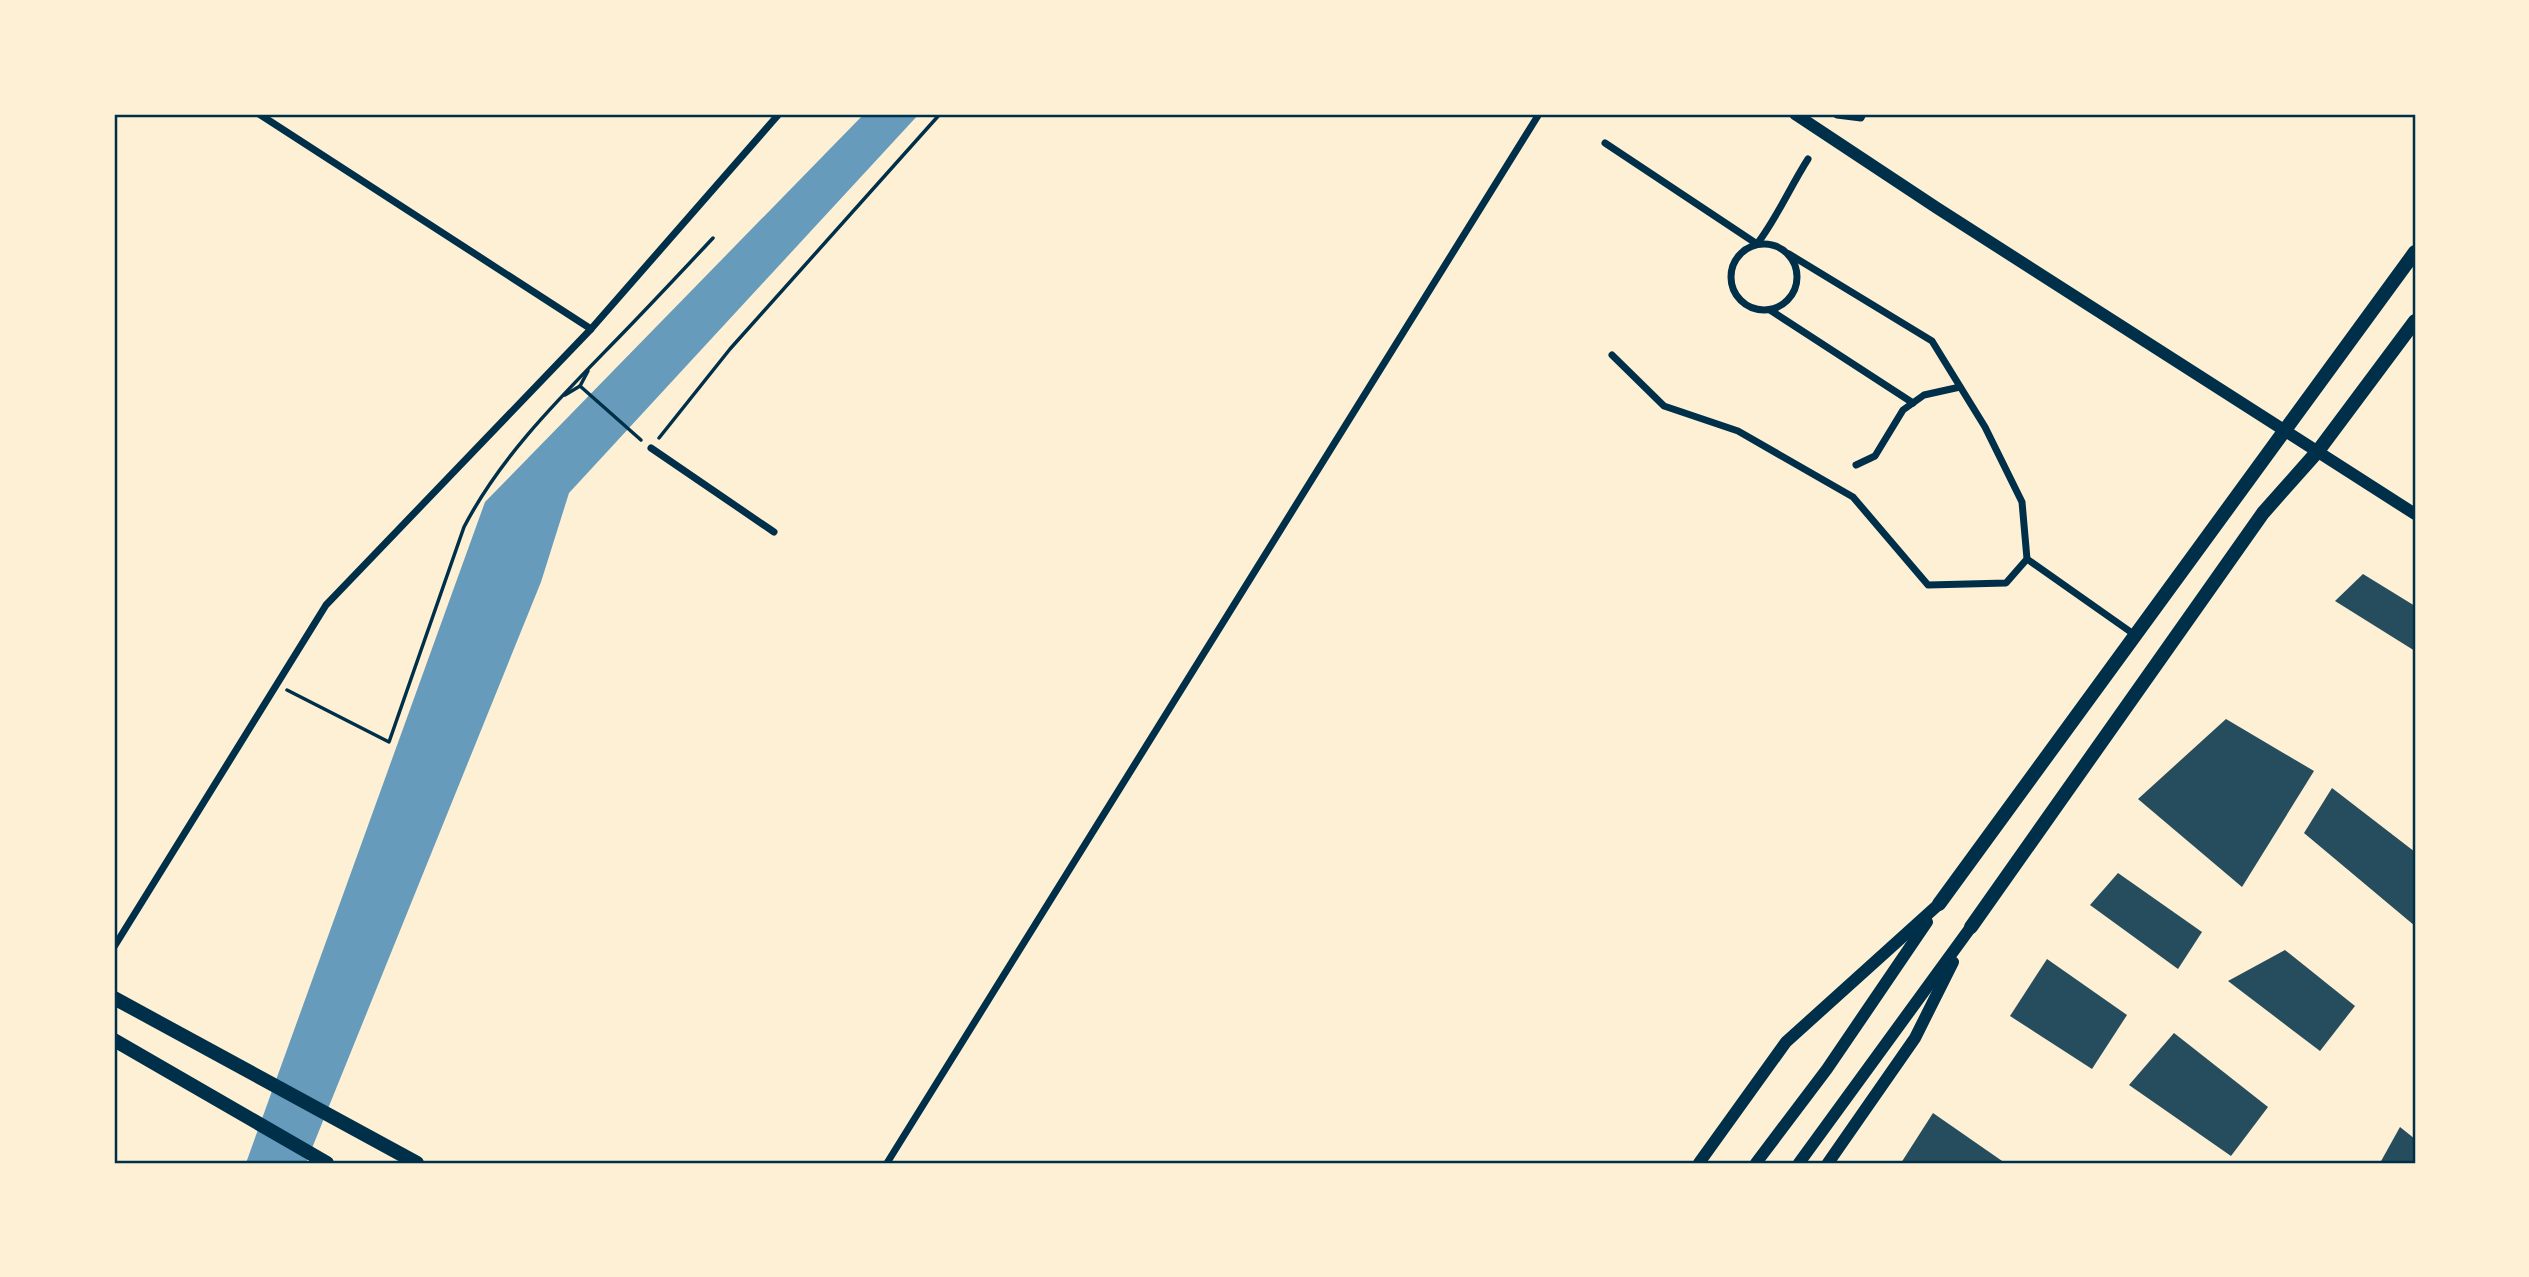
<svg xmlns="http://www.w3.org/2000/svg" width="2529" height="1277" viewBox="0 0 2529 1277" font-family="Helvetica,sans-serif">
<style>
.water{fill:#669bbc}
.building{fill:#264d5e}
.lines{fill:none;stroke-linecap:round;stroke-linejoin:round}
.path{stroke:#003049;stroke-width:3.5}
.minor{stroke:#003049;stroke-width:7}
.tertiary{stroke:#003049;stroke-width:12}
.secondary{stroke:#003049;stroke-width:12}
.primary{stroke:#003049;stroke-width:14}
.neatline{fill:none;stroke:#003049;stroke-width:2.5}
</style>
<rect width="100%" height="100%" fill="#fdf0d5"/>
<path class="water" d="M864 114H919L569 493 541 582 306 1163H246L485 502Z"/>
<g class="building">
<path d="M2363 574 2415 606V651L2335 601Z"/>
<path d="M2226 719 2314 771 2242 887 2138 799Z"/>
<path d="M2332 788 2415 852V926L2304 833Z"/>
<path d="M2118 873 2202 932 2178 969 2090 905Z"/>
<path d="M2285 950 2355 1006 2320 1051 2228 981Z"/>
<path d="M2047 959 2127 1015 2092 1069 2010 1016Z"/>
<path d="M2174 1033 2268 1107 2231 1156 2129 1085Z"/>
<path d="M1933 1113 2005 1163H1901Z"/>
<path d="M2400 1127 2415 1139V1163H2380Z"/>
</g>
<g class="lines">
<g class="path">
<path d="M580 386 641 440"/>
<path d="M565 395 580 386 588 371"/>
<path d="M659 438 730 349 940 114"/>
<path d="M287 690 389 742 464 527C503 452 566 392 624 332 654 301 684 269 713 238"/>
</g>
<g class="minor">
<path d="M259 114 591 329"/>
<path d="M1837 115 1861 118 1863 114"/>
<path d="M1605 143 1757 244C1777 218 1790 187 1808 159"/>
<circle cx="1764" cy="277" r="33"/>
<path d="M1770 310 1913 403"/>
<path d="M1612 355 1664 406 1738 431 1853 497 1928 585 2006 583 2027 559 2022 502 1985 427 1932 341 1789 254"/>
<path d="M651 448 774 532"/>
<path d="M1856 465 1875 456 1903 410 1924 395 1960 387"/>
<path d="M2027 559 2135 635"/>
<path d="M114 947 326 605 591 329 779 114"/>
<path d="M887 1163 1539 114"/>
</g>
<path class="tertiary" d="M1795 114 1937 208 2415 514"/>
<g class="secondary">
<path d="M1699 1163 1786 1042 1939 904"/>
<path d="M1756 1163 1827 1069 1927 922"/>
<path d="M1799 1163 1971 927"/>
<path d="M1828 1163 1915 1038 1953 962"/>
</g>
<g class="primary">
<path d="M1939 904 2415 252"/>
<path d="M1971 927 2263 513 2318 451 2415 321"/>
<path d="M114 998 417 1163"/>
<path d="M114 1040 327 1163"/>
</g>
</g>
<rect width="2529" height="1277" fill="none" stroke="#fdf0d5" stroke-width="231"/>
<rect x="116" y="116" width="2298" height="1046" class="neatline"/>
</svg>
